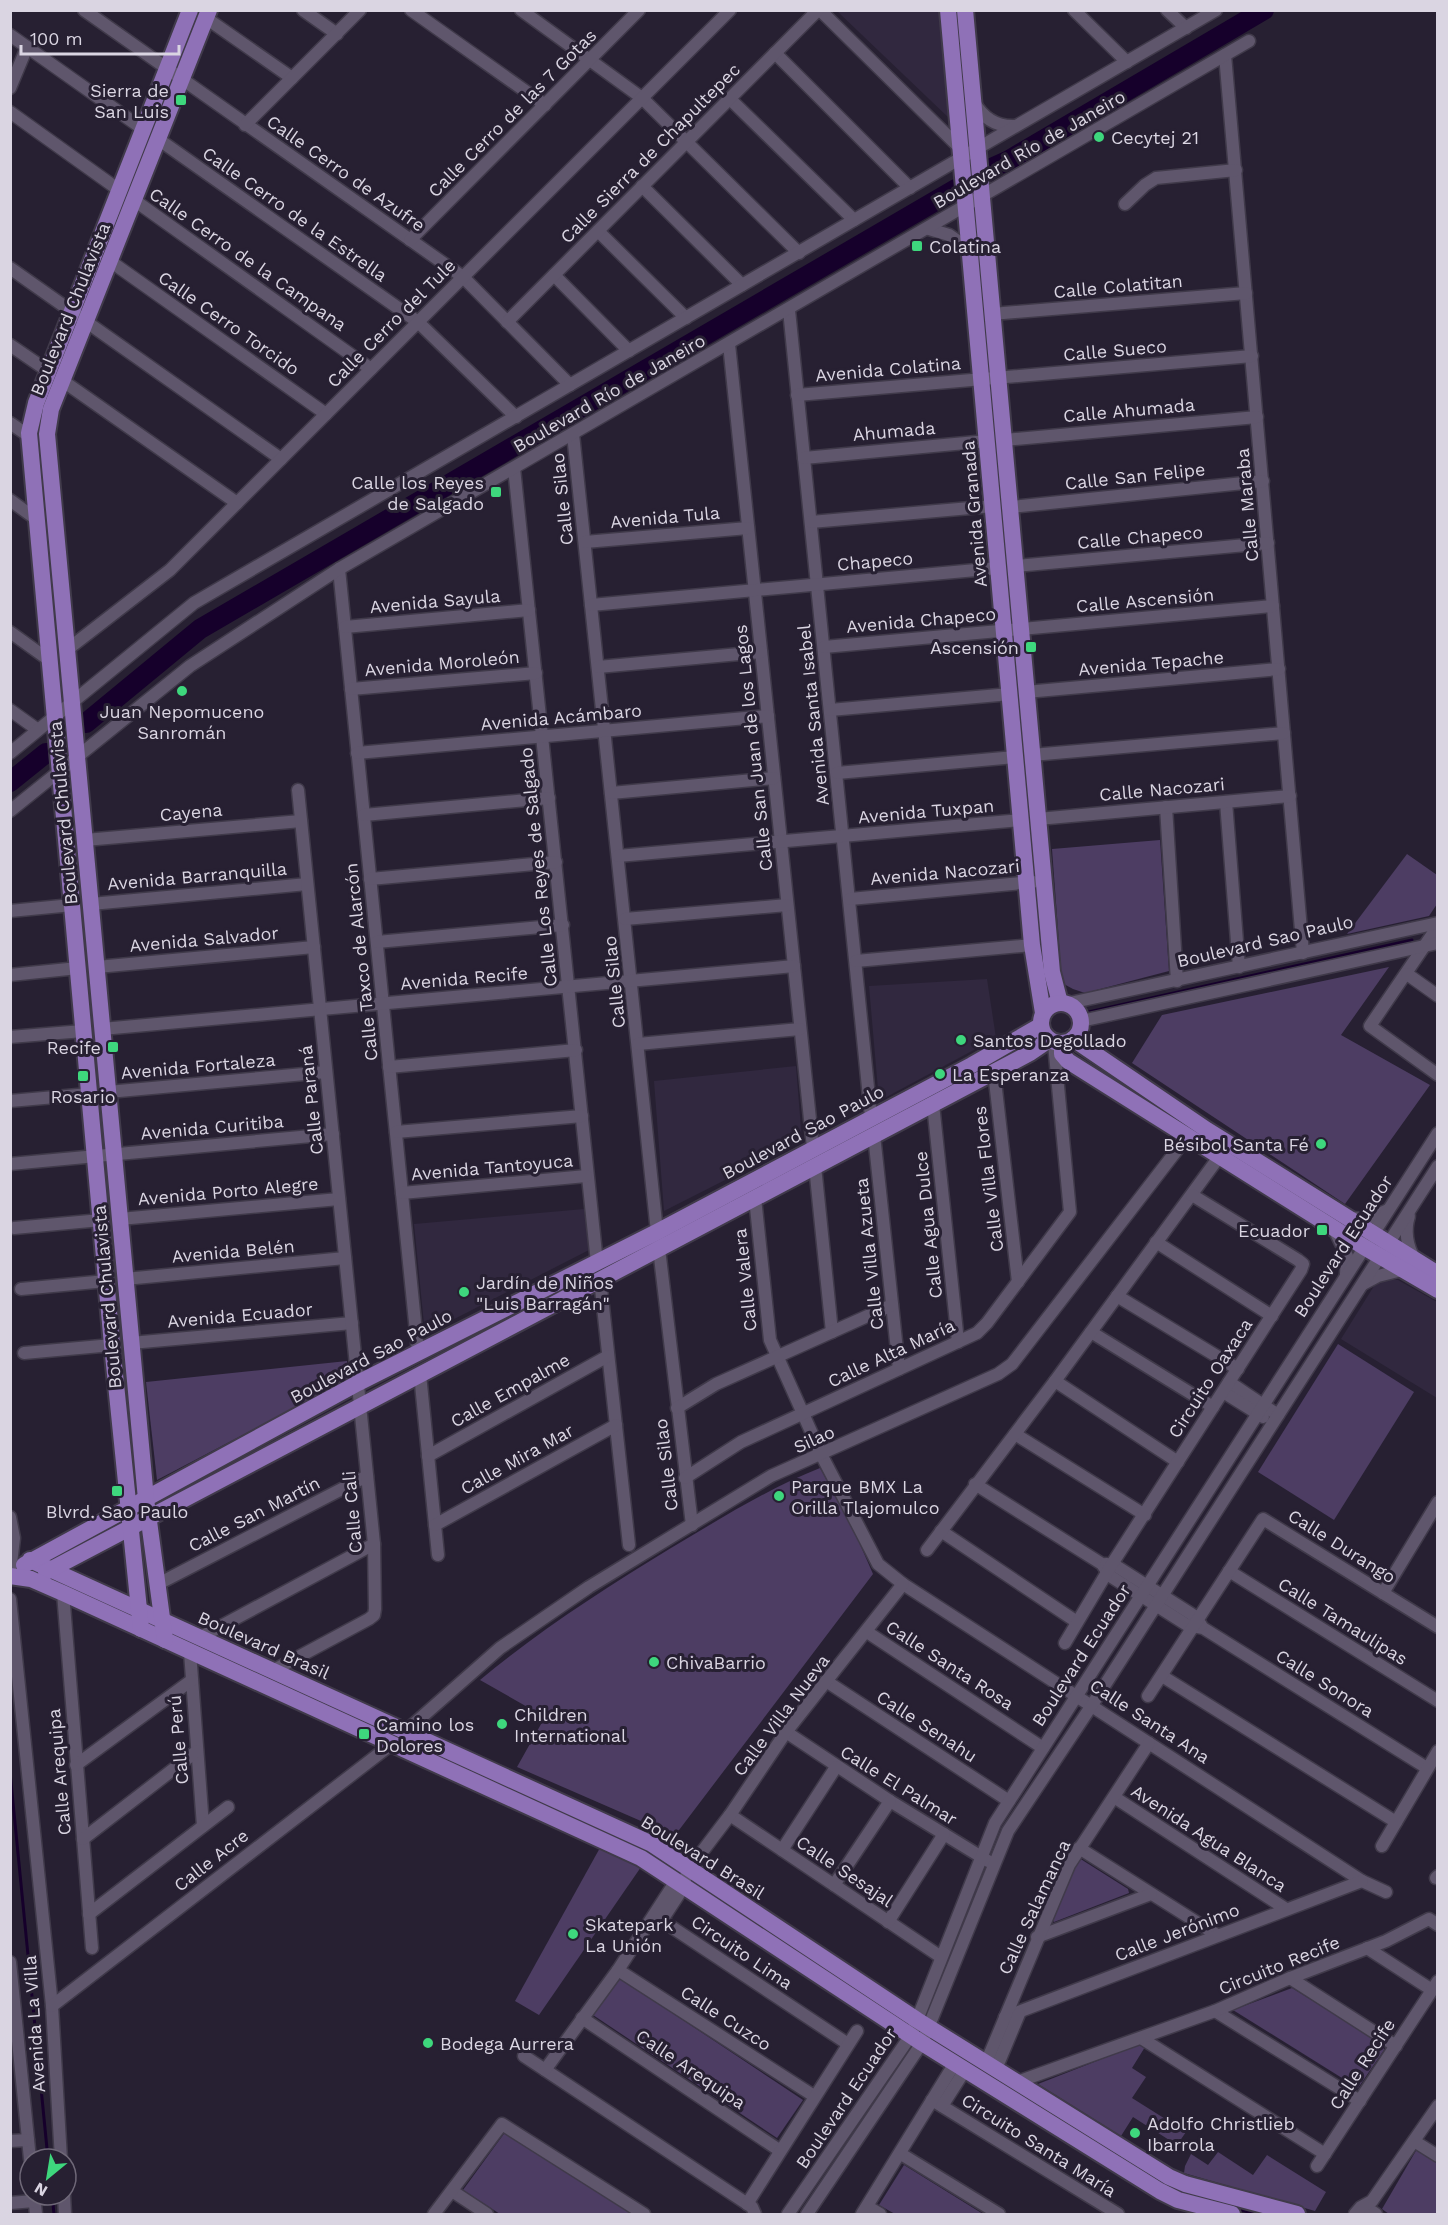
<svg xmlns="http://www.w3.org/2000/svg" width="1448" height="2225" viewBox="0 0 1448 2225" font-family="'Work Sans',sans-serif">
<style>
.built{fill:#31283f}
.green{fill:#4d3d63}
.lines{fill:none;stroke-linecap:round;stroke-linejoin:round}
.stream{stroke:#16002b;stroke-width:3}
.river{stroke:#16002b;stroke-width:20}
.minor-casing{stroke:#403a4a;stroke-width:15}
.major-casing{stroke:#403a4a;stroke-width:20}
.minor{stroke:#5f566c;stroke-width:12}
.major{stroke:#8f71b7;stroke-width:16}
.poi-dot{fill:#3ed77d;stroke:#272032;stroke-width:2}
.labels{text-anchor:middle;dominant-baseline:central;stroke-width:6;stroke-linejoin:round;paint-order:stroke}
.poi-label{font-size:18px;fill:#dad5e2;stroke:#272032;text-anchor:start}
.street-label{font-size:18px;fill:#dad5e2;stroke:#272032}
</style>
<rect width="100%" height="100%" fill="#272032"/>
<g class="built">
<path d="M837 11H940L950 119Z"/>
<path d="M987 979 996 1038 879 1101 869 986Z"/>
<path d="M796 1066 802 1141 664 1211 654 1081Z"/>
<path d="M584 1209 589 1250 425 1334 414 1224Z"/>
<path d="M1385 1279 1398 1280 1437 1302V1398L1341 1339 1374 1286Z"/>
</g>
<g class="green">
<path d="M1160 840 1169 971 1085 993 1073 989 1062 983 1052 849Z"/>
<path d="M1407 854 1437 875V904L1429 916 1347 934Z"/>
<path d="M1389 967 1341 1035 1430 1085 1345 1204 1132 1063 1162 1015Z"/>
<path d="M1338 1344 1414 1392 1334 1520 1258 1472Z"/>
<path d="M347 1361 349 1379 157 1480 146 1382Z"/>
<path d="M820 1468 852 1526 873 1574 673 1838 657 1828 517 1767 545 1717 480 1680C540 1630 604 1589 671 1548 720 1519 767 1489 820 1468Z"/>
<path d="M601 1846 641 1867 539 2015 515 2001Z"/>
<path d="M1079 1858 1128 1889 1129 1893 1054 1922 1052 1919Z"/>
<path d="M620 1978 803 2100 777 2138 593 2015Z"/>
<path d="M1292 1988 1383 2044 1384 2050 1358 2088 1233 2010Z"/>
<path d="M1140 2044 1145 2047 1132 2068 1146 2077 1132 2098 1186 2132 1177 2145 1133 2117 1121 2136 1038 2084Z"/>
<path d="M506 2131 632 2214H500L463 2190Z"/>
<path d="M1417 2149 1437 2162V2214H1389L1382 2209Z"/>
<path d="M1218 2152 1253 2175 1267 2155 1326 2192 1315 2211 1184 2173 1185 2166 1191 2154 1208 2165Z"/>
<path d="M904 2165 983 2214H895L879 2205Z"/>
</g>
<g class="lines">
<g class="stream">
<path d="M1084 1013 1412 940"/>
<path d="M156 1504 209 1477"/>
<path d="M253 1671 280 1683"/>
<path d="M10 1772 48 2159"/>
<path d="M646 1850 657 1858"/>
<path d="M700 1886 777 1938"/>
<path d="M52 2195 54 2214"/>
<path d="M1238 2209 1256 2214"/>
</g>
<g class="river">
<path d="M989 169 1009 160 1264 10"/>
<path d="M86 723 200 629 956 189"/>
<path d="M10 782 46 753"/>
</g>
<defs>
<g id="minor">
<path d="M84 10 463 277 570 385"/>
<path d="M303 10 337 34"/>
<path d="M411 10 545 105"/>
<path d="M521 10 642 98 799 253"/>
<path d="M820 10 960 148"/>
<path d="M1074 10 1127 62"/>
<path d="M1167 10 1186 28"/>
<path d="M206 18 292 78"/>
<path d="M10 35 143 129"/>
<path d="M775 53 910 188"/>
<path d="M1225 55 1303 953"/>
<path d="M10 88 27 47"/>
<path d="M730 99 854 220"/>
<path d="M974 102C983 118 996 127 1015 126"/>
<path d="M10 112 119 190"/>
<path d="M245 125 360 10"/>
<path d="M158 139 418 322 516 417"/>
<path d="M642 186 742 285"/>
<path d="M134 200 371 369"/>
<path d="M1125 204 1145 185 1156 178 1236 170"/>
<path d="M929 229 949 235 969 249"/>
<path d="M598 231 686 318"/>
<path d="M410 240 639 10"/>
<path d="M110 261 326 414"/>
<path d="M10 268 281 459"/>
<path d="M554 275 629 351"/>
<path d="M789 310 871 1117"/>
<path d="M992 314 1246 293"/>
<path d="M507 322 818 10"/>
<path d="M729 344 813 1148"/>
<path d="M10 345 48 371"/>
<path d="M63 381 237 503"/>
<path d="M797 395 1252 356"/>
<path d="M10 423 29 436"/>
<path d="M573 434 657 1232 692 1525"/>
<path d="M1004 440 1257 417"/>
<path d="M804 458 987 441"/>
<path d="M514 468 597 1263"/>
<path d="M10 500 36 519"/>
<path d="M1011 507 1263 481"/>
<path d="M811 522 993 506"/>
<path d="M585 542 748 528"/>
<path d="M1015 566 1268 543"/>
<path d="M339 569 418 1352"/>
<path d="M591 605 998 568"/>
<path d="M345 627 529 610"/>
<path d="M10 632 49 660"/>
<path d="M824 647 1273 606"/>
<path d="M68 649 170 570 730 10"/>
<path d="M598 667 761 652"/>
<path d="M351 689 536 673"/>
<path d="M1026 692 1279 669"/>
<path d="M10 710 38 730"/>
<path d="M830 710 1010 694"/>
<path d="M10 753 194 603 1216 10"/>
<path d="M357 753 768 716"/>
<path d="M1032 755 1284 733"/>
<path d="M837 773 1015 757"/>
<path d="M611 793 774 778"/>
<path d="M1226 802 1239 967"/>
<path d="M1166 807 1177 981"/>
<path d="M10 811 190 666 339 569 1249 41"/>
<path d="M364 815 549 798"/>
<path d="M1038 819 1290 796"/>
<path d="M85 840 301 821"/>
<path d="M618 856 1021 820"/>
<path d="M370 879 556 862"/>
<path d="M850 899 1033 882"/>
<path d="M91 904 307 884"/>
<path d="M10 911 72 905"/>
<path d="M625 919 787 905"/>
<path d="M1438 926 1370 1026 1438 1075"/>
<path d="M377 942 563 925"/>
<path d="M856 961 1032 945"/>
<path d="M97 967 314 947"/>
<path d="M1407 974 1438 996"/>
<path d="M10 975 78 968"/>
<path d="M1065 1004 1438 923"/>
<path d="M1081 1021 1438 943"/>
<path d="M102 1029 794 966"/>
<path d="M10 1037 83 1031"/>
<path d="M638 1044 800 1029"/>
<path d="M389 1067 576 1050"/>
<path d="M994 1072 1018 1282"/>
<path d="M108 1092 326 1072"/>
<path d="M10 1101 89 1094"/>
<path d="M933 1104 958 1342"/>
<path d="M396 1132 582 1116"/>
<path d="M874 1135 899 1369"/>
<path d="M10 1164 333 1134"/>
<path d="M815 1166 832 1332"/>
<path d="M402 1193 586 1176"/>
<path d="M755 1198 770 1340 822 1456 878 1564 903 1584 1362 1881 1386 1892"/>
<path d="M1409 1216C1404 1232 1407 1246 1415 1260"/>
<path d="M1351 1218 1368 1219 1388 1210"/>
<path d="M120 1219 339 1199"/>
<path d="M14 1228 101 1220"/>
<path d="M1334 1229 1347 1256 1346 1274"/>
<path d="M1156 1242 1272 1316"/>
<path d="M125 1279 345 1258"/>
<path d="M600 1279 629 1545"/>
<path d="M1363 1284 1378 1276 1402 1270"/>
<path d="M21 1289 106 1281"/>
<path d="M1117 1296 1238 1369"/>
<path d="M1091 1332 1213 1407"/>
<path d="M131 1343 352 1323"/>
<path d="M24 1353 112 1345"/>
<path d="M420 1374 438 1555"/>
<path d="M1055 1381 1178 1462"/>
<path d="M1229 1382 1278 1415"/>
<path d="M1223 1392 1263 1417"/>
<path d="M677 1408 716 1384 892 1305"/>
<path d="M1015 1434 1145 1515"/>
<path d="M428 1456 608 1356"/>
<path d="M685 1478 741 1442 977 1333 987 1323 1070 1212 1054 1044"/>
<path d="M975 1484 1102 1564 1110 1576 1187 1625 1203 1628 1427 1768"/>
<path d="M10 1517 14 1538 10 1572"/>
<path d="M435 1525 616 1425"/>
<path d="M941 1531 1077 1622"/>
<path d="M927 1550 1055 1381 1219 1157"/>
<path d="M1106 1564 1116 1566 1193 1615 1201 1625"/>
<path d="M1229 1571 1438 1701"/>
<path d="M158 1584 367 1476"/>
<path d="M63 1593 92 1948"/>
<path d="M1383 1593 1438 1502"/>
<path d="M10 1599 52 2006 61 2159"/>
<path d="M867 1632 1043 1748"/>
<path d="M199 1638 374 1544"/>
<path d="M1065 1643 1112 1564 1301 1270 1303 1264 1298 1260 1192 1195"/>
<path d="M190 1652 203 1826"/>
<path d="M274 1670 369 1619 374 1615 375 1609 374 1544 298 790"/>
<path d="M1162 1676 1396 1822"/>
<path d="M826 1681 1009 1801"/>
<path d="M1148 1696 1263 1519 1438 1627"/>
<path d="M407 1730 500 1648 589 1587 771 1476 998 1374 1012 1364 1187 1137"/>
<path d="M786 1732 890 1801 988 1861"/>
<path d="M76 1765 192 1680"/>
<path d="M1114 1797 1286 1909"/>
<path d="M730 1815 941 1957"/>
<path d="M83 1839 197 1751"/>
<path d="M1382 1846 1438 1751"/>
<path d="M1079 1848 1217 1935"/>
<path d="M782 1850 836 1767"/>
<path d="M1436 1878 1438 1876"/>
<path d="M834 1885 890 1801"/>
<path d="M89 1914 228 1807"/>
<path d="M655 1916 848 2044"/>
<path d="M662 1920 679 1894 689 1869 730 1815 786 1732 903 1584"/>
<path d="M888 1922 944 1834"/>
<path d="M1037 1937 1151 1894"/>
<path d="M1367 1948 1432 1990"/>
<path d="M10 1962 30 2159"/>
<path d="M618 1970 814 2096"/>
<path d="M1290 1978 1396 2046"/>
<path d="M52 2006 393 1743"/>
<path d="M1215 2011 1360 2101"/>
<path d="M1005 2017 1362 1881"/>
<path d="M582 2018 779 2150"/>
<path d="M1141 2038 1325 2154"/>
<path d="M524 2056 752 2207 755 2214"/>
<path d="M986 2063 1069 1865 1149 1743"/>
<path d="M996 2069 1019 2014"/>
<path d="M545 2070 618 1970 672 1887 681 1883"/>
<path d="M1017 2082 1215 2011 1290 1978 1386 1941 1429 1919 1438 1925"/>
<path d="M932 2100 1118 2214"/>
<path d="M942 2106 965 2070"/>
<path d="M10 2141 28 2140"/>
<path d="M1414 2141 1438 2156"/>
<path d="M901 2154 999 2214"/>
<path d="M1317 2166 1438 1981"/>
<path d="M452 2191 487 2214"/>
<path d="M34 2195 36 2214"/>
<path d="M64 2195 65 2214"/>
<path d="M10 2203 34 2201"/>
<path d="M747 2204 857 2031"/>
<path d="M1364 2206 1376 2214"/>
<path d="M868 2207 880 2214"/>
<path d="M434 2214 502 2124 644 2214"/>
<path d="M788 2214 911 2035 995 1823 1438 1133"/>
<path d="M807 2214 922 2043 1008 1831 1092 1705 1438 1166"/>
<path d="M862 2214 955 2063"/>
<path d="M1355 2214 1361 2207 1372 2201 1438 2106"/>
</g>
<g id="major">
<path d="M948 10 1032 945 1043 1013"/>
<path d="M965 10 1052 972 1060 1003"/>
<circle cx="1061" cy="1023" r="20"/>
<path d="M1073 1039 1207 1130 1438 1274"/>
<path d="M1062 1044V1054L1068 1061 1364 1247 1438 1290"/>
<path d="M30 1560 652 1844 917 2020 1169 2177 1185 2184 1297 2214"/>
<path d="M24 1565 358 1383 657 1232 972 1065 1040 1026"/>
<path d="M46 1572 1030 1053 1049 1040"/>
<path d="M10 1576 31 1579 63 1593 641 1858 922 2043 1160 2191 1178 2200 1232 2214"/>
<path d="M141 1629 112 1345 29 433 36 403 190 10"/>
<path d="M165 1640 146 1499 47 434 51 409 209 10"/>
</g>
</defs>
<use href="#minor" class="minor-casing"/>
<use href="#major" class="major-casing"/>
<use href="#minor" class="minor"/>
<use href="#major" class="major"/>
</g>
<g class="poi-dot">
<rect x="175" y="94" width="12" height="12" rx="3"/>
<circle cx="1099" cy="137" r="6"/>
<rect x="911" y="240" width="12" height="12" rx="3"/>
<rect x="490" y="486" width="12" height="12" rx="3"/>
<rect x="1025" y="641" width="12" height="12" rx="3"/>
<circle cx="182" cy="691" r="6"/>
<circle cx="961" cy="1040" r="6"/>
<rect x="107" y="1041" width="12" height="12" rx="3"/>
<circle cx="940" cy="1074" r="6"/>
<rect x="77" y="1070" width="12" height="12" rx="3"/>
<circle cx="1321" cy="1144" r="6"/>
<rect x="1316" y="1224" width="12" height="12" rx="3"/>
<circle cx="464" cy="1292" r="6"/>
<rect x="111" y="1485" width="12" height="12" rx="3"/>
<circle cx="779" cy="1496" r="6"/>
<circle cx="654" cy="1662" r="6"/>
<circle cx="502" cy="1724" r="6"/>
<rect x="358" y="1728" width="12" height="12" rx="3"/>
<circle cx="573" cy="1934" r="6"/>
<circle cx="428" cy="2043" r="6"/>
<circle cx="1135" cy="2133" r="6"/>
</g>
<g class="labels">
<g class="poi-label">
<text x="169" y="90" text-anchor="end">Sierra de<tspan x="169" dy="21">San Luis</tspan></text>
<text x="1111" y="137">Cecytej 21</text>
<text x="929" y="246">Colatina</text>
<text x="484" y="482" text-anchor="end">Calle los Reyes<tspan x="484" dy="21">de Salgado</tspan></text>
<text x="1019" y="647" text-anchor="end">Ascensión</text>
<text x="182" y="711" text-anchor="middle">Juan Nepomuceno<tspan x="182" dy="21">Sanromán</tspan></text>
<text x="973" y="1040">Santos Degollado</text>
<text x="101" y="1047" text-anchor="end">Recife</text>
<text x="952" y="1074">La Esperanza</text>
<text x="83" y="1096" text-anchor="middle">Rosario</text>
<text x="1309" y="1144" text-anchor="end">Bésibol Santa Fé</text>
<text x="1310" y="1230" text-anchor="end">Ecuador</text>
<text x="476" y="1282">Jardín de Niños<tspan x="476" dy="21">"Luis Barragán"</tspan></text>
<text x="791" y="1486">Parque BMX La<tspan x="791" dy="21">Orilla Tlajomulco</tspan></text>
<text x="117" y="1511" text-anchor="middle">Blvrd. Sao Paulo</text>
<text x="666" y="1662">ChivaBarrio</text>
<text x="514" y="1714">Children<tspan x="514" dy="21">International</tspan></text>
<text x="376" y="1724">Camino los<tspan x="376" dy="21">Dolores</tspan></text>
<text x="585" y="1924">Skatepark<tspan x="585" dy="21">La Unión</tspan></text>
<text x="440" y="2043">Bodega Aurrera</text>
<text x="1147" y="2123">Adolfo Christlieb<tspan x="1147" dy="21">Ibarrola</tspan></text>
</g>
<g class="street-label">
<text transform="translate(512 113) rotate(-45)">Calle Cerro de las 7 Gotas</text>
<text transform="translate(1029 149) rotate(-30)">Boulevard Río de Janeiro</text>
<text transform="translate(650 153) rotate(-45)">Calle Sierra de Chapultepec</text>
<text transform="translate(346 173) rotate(35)">Calle Cerro de Azufre</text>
<text transform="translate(295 214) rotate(35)">Calle Cerro de la Estrella</text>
<text transform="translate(248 259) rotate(35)">Calle Cerro de la Campana</text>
<text transform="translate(1118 286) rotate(-5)">Calle Colatitan</text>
<text transform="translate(70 309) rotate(-68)">Boulevard Chulavista</text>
<text transform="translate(229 323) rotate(35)">Calle Cerro Torcido</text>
<text transform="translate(391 323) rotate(-45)">Calle Cerro del Tule</text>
<text transform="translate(1115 350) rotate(-5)">Calle Sueco</text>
<text transform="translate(888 369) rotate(-5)">Avenida Colatina</text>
<text transform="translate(609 393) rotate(-30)">Boulevard Río de Janeiro</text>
<text transform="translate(1129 410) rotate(-5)">Calle Ahumada</text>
<text transform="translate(894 431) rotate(-5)">Ahumada</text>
<text transform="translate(1135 476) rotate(-6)">Calle San Felipe</text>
<text transform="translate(562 499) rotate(-96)">Calle Silao</text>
<text transform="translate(1247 505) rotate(-95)">Calle Maraba</text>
<text transform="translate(974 514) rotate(-95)">Avenida Granada</text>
<text transform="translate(665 517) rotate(-5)">Avenida Tula</text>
<text transform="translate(1140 537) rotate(-5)">Calle Chapeco</text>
<text transform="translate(875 561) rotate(-5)">Chapeco</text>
<text transform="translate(1145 600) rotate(-5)">Calle Ascensión</text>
<text transform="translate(435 601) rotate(-5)">Avenida Sayula</text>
<text transform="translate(921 620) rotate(-5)">Avenida Chapeco</text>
<text transform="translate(442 663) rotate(-5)">Avenida Moroleón</text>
<text transform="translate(1151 663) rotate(-5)">Avenida Tepache</text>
<text transform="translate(813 715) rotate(-96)">Avenida Santa Isabel</text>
<text transform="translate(561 717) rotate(-5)">Avenida Acámbaro</text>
<text transform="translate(753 748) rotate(-96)">Calle San Juan de los Lagos</text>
<text transform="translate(1162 789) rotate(-5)">Calle Nacozari</text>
<text transform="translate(926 811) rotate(-5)">Avenida Tuxpan</text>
<text transform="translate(191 812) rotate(-5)">Cayena</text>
<text transform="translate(63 813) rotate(-95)">Boulevard Chulavista</text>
<text transform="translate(538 867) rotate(-96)">Calle Los Reyes de Salgado</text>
<text transform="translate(945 872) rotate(-5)">Avenida Nacozari</text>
<text transform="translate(197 876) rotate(-5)">Avenida Barranquilla</text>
<text transform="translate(204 939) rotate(-5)">Avenida Salvador</text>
<text transform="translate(1265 941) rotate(-13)">Boulevard Sao Paulo</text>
<text transform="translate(361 962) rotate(-96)">Calle Taxco de Alarcón</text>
<text transform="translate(464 978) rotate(-5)">Avenida Recife</text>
<text transform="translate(614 982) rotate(-96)">Calle Silao</text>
<text transform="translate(198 1066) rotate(-5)">Avenida Fortaleza</text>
<text transform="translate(311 1100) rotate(-96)">Calle Paraná</text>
<text transform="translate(212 1127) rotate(-5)">Avenida Curitiba</text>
<text transform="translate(803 1132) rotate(-28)">Boulevard Sao Paulo</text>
<text transform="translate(492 1167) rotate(-5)">Avenida Tantoyuca</text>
<text transform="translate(988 1179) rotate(-97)">Calle Villa Flores</text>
<text transform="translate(228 1191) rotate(-5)">Avenida Porto Alegre</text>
<text transform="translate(928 1225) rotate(-96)">Calle Agua Dulce</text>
<text transform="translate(1343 1246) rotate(-57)">Boulevard Ecuador</text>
<text transform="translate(233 1251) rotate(-5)">Avenida Belén</text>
<text transform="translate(869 1254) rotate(-96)">Calle Villa Azueta</text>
<text transform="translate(745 1280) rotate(-96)">Calle Valera</text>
<text transform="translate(107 1297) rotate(-95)">Boulevard Chulavista</text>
<text transform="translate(240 1315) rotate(-5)">Avenida Ecuador</text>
<text transform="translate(891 1353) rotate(-25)">Calle Alta María</text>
<text transform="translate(371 1356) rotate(-28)">Boulevard Sao Paulo</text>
<text transform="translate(1210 1378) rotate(-57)">Circuito Oaxaca</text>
<text transform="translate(510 1390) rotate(-29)">Calle Empalme</text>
<text transform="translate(814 1439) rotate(-24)">Silao</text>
<text transform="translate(517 1459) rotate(-29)">Calle Mira Mar</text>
<text transform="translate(666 1465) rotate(-97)">Calle Silao</text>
<text transform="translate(352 1512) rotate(-95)">Calle Cali</text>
<text transform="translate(254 1514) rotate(-27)">Calle San Martín</text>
<text transform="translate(1342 1546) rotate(32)">Calle Durango</text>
<text transform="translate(1343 1621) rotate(32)">Calle Tamaulipas</text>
<text transform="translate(264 1645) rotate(24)">Boulevard Brasil</text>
<text transform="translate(1081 1655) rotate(-57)">Boulevard Ecuador</text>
<text transform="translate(950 1665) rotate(33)">Calle Santa Rosa</text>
<text transform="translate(1325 1683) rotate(32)">Calle Sonora</text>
<text transform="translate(781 1715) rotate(-53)">Calle Villa Nueva</text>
<text transform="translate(1150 1721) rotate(33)">Calle Santa Ana</text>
<text transform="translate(927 1726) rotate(33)">Calle Senahu</text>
<text transform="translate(178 1740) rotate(-95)">Calle Perú</text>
<text transform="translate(59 1772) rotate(-95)">Calle Arequipa</text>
<text transform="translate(899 1785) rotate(32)">Calle El Palmar</text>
<text transform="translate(1209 1838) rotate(33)">Avenida Agua Blanca</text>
<text transform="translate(703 1857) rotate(32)">Boulevard Brasil</text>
<text transform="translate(211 1860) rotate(-38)">Calle Acre</text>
<text transform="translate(845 1871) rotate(34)">Calle Sesajal</text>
<text transform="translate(1034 1907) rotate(-65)">Calle Salamanca</text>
<text transform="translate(1177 1932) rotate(-21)">Calle Jerónimo</text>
<text transform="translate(742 1952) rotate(34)">Circuito Lima</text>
<text transform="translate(1279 1965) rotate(-22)">Circuito Recife</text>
<text transform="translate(726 2018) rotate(33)">Calle Cuzco</text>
<text transform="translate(34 2024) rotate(-94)">Avenida La Villa</text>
<text transform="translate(1362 2064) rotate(-57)">Calle Recife</text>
<text transform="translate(691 2069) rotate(34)">Calle Arequipa</text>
<text transform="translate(846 2098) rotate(-56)">Boulevard Ecuador</text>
<text transform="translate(1039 2145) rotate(32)">Circuito Santa María</text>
</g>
</g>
<rect width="1448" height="2225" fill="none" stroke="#dad5e2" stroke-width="24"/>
<g transform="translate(48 2177) rotate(210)"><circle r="28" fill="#272032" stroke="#6f6878" stroke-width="1.5"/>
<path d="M0-4.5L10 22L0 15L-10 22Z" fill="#3ed77d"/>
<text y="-9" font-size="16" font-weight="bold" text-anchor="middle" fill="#dad5e2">N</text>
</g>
<path d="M21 45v9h158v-9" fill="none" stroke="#dad5e2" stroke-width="3"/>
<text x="30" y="45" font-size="18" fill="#dad5e2" stroke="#272032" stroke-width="4.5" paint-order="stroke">100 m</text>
</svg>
